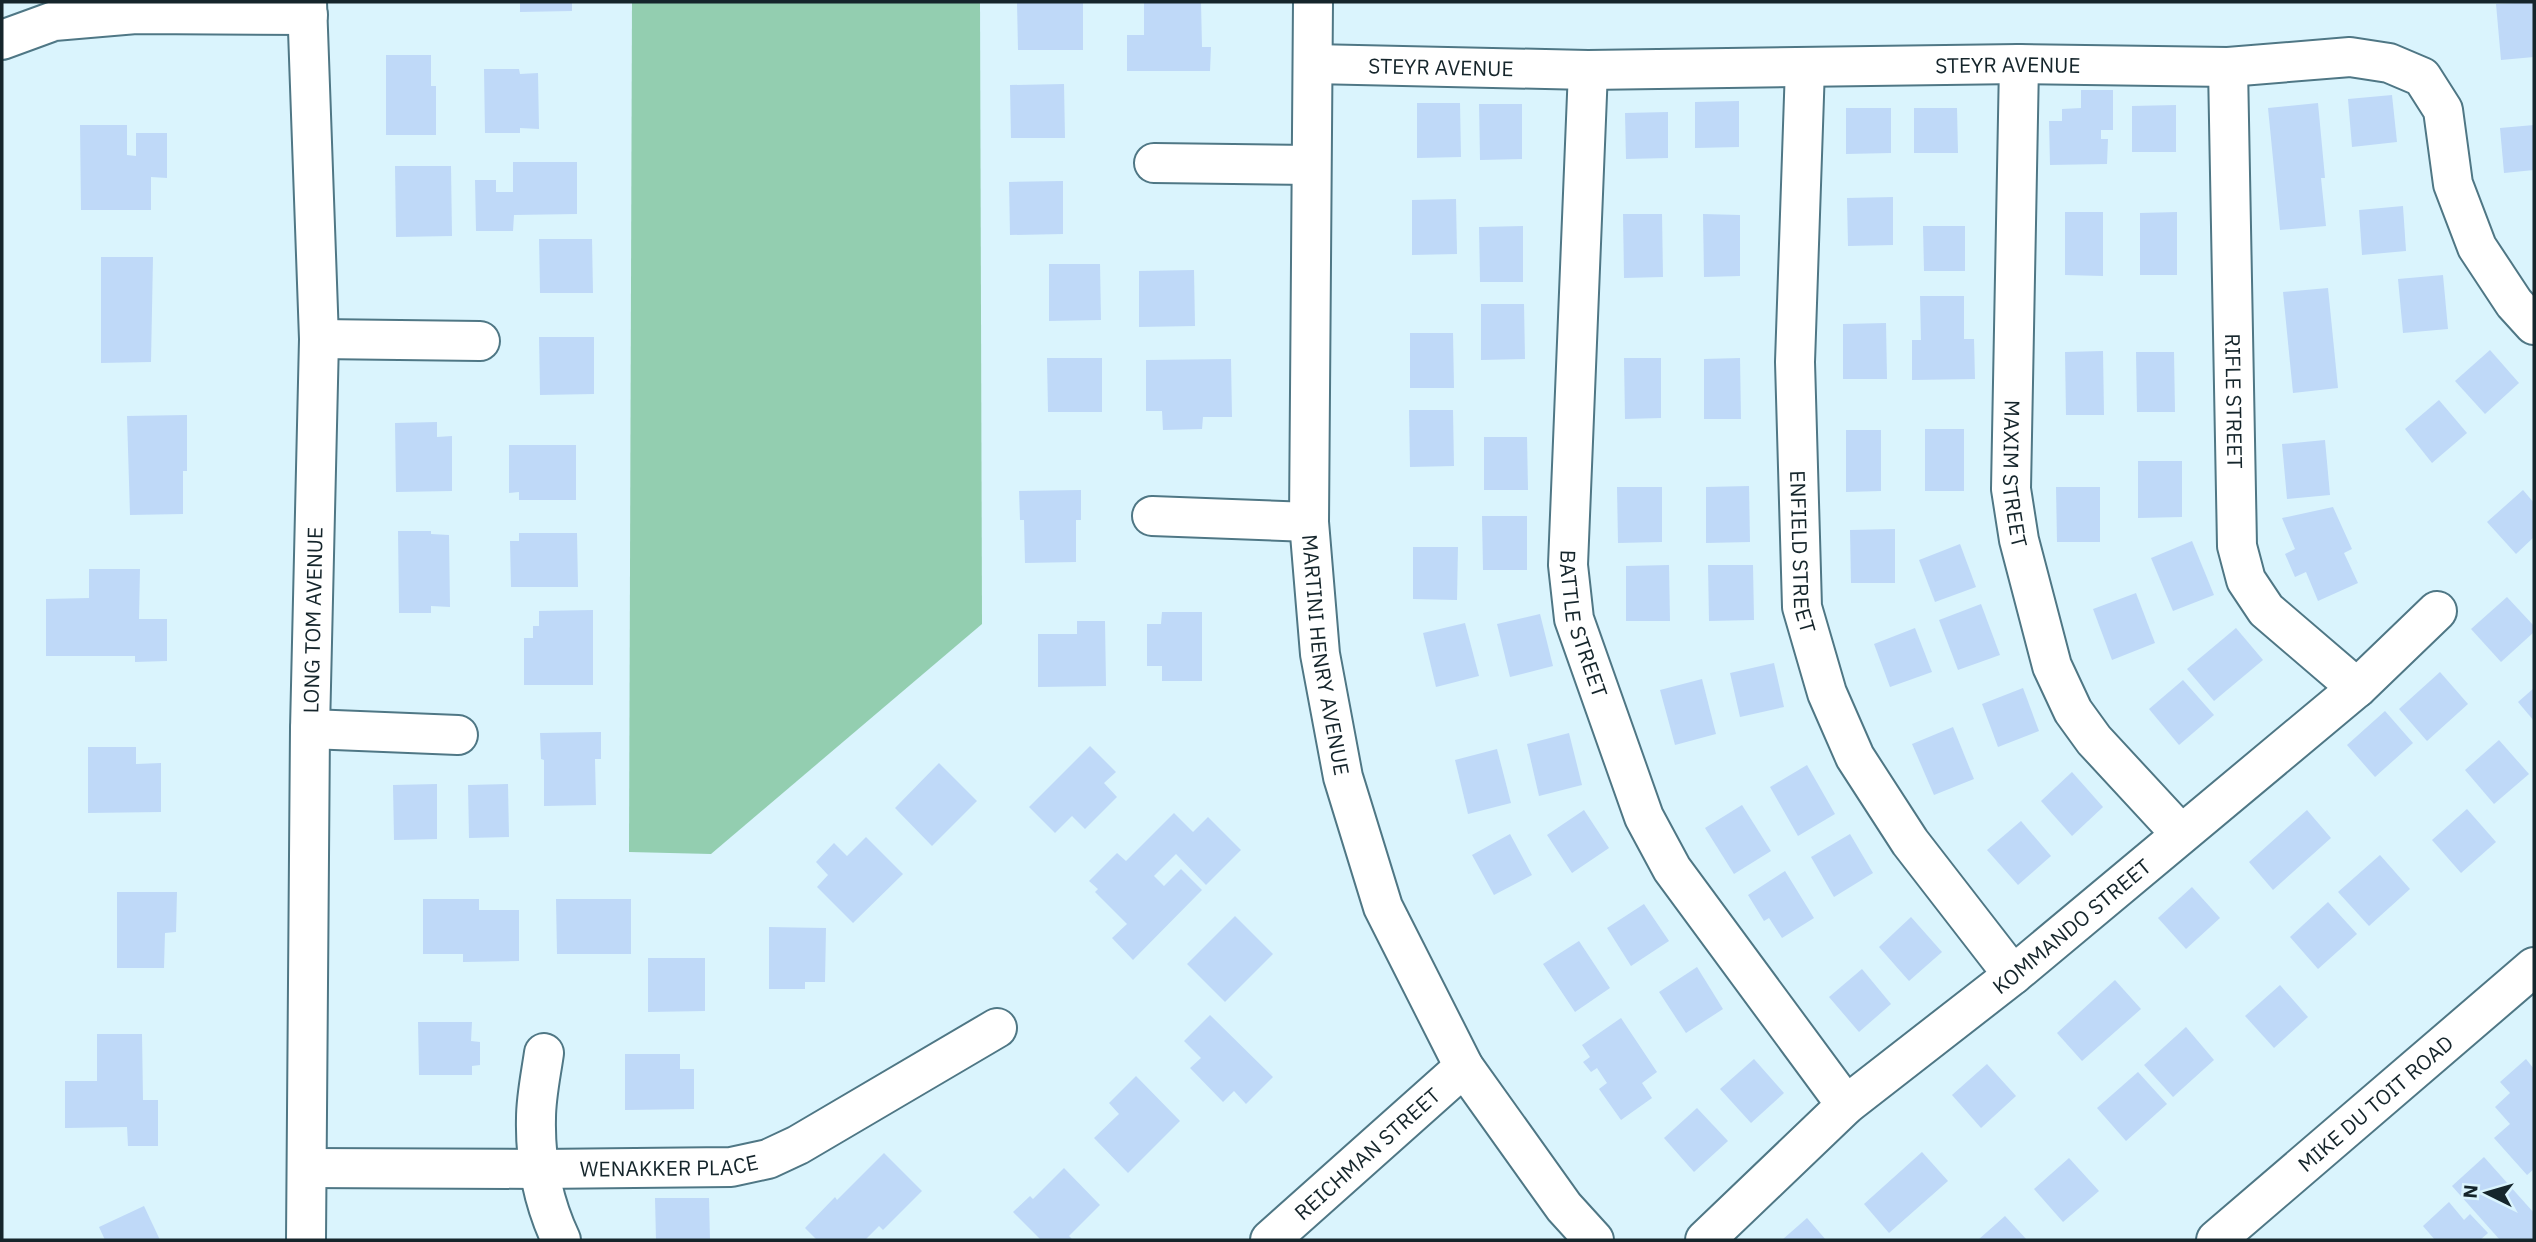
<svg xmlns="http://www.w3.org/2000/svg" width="2536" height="1242" viewBox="0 0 2536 1242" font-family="'IBM Plex Sans',sans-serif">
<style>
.green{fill:#93ceb0}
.building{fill:#bfd9f8}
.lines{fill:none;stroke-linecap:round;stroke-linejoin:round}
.minor-casing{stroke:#4f7785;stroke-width:42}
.minor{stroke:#fff;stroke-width:38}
.labels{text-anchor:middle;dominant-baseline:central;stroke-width:6;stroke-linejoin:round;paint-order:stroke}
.street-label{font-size:21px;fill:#15252b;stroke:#daf4fd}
</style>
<rect width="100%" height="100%" fill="#daf4fd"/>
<path class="green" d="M632 2H980L982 624 711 854 629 852Z"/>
<g class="building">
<path d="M520 2H572V11L520 12Z"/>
<path d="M1017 2H1083V50H1018Z"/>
<path d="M1144 2H1201L1202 47H1211L1210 71H1127V35H1144Z"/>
<path d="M2534 2V57L2501 60 2496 4Z"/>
<path d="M386 55H431V86H436V135H386Z"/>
<path d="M484 69H519L520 74 538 73 539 129 520 128V133H485Z"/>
<path d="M1064 84 1065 138H1011L1010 85Z"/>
<path d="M2081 90H2113V130H2101V139H2108L2107 164 2050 165 2049 121H2062V109L2081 108Z"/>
<path d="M2392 95 2397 142 2352 147 2348 99Z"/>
<path d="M1739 101V147L1695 148V102Z"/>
<path d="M1417 103H1460L1461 157 1417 158Z"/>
<path d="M2318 103 2325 178H2321L2326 226 2280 230 2268 108Z"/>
<path d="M1479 104H1522V159L1480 160Z"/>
<path d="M2176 105V152H2132V106Z"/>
<path d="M1846 108H1891V153L1846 154Z"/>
<path d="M1914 108H1957L1958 153H1914Z"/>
<path d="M1668 112V158L1626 159 1625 113Z"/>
<path d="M80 125H127V155L136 156V133H167V178L151 177V210H81Z"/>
<path d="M2534 125V170L2504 173 2500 128Z"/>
<path d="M513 162H577V214L514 215 513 231H476L475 180H496V192H513Z"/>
<path d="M395 166H451L452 236 396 237Z"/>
<path d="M1063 181V234L1010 235 1009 182Z"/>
<path d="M1893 197V245L1848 246 1847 198Z"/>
<path d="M1456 199 1457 254 1412 255V200Z"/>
<path d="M2403 206 2406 251 2362 255 2359 210Z"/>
<path d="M2065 212H2103V276L2065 275Z"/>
<path d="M2177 212V275H2140V213Z"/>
<path d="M1623 214H1662L1663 277 1624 278Z"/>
<path d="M1703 214 1740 215V276L1704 277Z"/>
<path d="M1523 226V282H1480L1479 227Z"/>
<path d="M1923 226H1965V271H1924Z"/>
<path d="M539 239H592L593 293H540Z"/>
<path d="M101 257H153L151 362 101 363Z"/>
<path d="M1049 264H1100L1101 320 1049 321Z"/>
<path d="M1194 270 1195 326 1139 327V271Z"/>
<path d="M2443 275 2448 329 2403 333 2398 279Z"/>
<path d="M2328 288 2338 388 2293 393 2283 292Z"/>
<path d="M1920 296H1964V339H1974L1975 379 1912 380V340H1921Z"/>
<path d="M1481 304H1524L1525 359 1481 360Z"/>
<path d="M1886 323 1887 379H1843V324Z"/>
<path d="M1410 333H1453L1454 388H1410Z"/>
<path d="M539 337H594V394L540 395Z"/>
<path d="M2490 350 2519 383 2485 414 2455 381Z"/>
<path d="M2103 351 2104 415H2066L2065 352Z"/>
<path d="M2136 352H2174L2175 412H2137Z"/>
<path d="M1047 358H1102V412H1048Z"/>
<path d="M1624 358H1661V418L1625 419Z"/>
<path d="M1740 358 1741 419H1704V359Z"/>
<path d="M1231 359 1232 417H1203L1202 429 1163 430 1162 411H1146V360Z"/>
<path d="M2439 400 2467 433 2432 463 2405 429Z"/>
<path d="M1409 410H1453L1454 466 1410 467Z"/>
<path d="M187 415V471H183V514L130 515 127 416Z"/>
<path d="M437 422V437L452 436V491L396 492 395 423Z"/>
<rect x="1925" y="429" width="39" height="62"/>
<path d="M1846 430H1881V491L1846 492Z"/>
<path d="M1484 437H1527L1528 490H1484Z"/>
<path d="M2325 440 2330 495 2287 499 2282 444Z"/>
<path d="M509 445H576V500H519V492L509 493Z"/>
<path d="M2138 461H2182V517L2138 518Z"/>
<path d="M1749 486 1750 542 1706 543V487Z"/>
<path d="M1617 487H1662V542L1618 543Z"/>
<path d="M2056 487H2100V542H2057Z"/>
<path d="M1081 490V520H1076V562L1025 563 1024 520H1020L1019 491Z"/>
<path d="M2523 490 2534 503V537L2516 554 2487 522Z"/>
<path d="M2333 507 2352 549 2344 553 2358 583 2318 601 2306 572 2295 577 2285 554 2295 549 2282 518Z"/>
<path d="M1482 516H1527V570H1483Z"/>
<path d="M1895 529V583H1851L1850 530Z"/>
<path d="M398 531H431V534L449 535 450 607 431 606V613H399Z"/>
<path d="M519 533H577L578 587H511L510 541H519Z"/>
<path d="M2192 541 2214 595 2173 611 2151 558Z"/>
<path d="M1960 544 1976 587 1935 602 1919 560Z"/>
<path d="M1413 547H1458L1457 600 1413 599Z"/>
<path d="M1669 565 1670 621H1626V566Z"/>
<path d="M1708 565H1753L1754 620 1709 621Z"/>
<path d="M89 569H140L139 619H167V661L135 662V656H46V599L89 598Z"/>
<path d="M2136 593 2155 643 2112 660 2093 609Z"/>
<path d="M2507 597 2534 626V632L2501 662 2471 629Z"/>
<path d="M1981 604 2000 655 1958 670 1939 620Z"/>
<path d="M593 610V685H524V638H533V626H539V611Z"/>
<path d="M1162 612H1202V681H1162V666H1147V624H1161Z"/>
<path d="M1540 614 1553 666 1510 677 1497 624Z"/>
<path d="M1077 621H1105L1106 686 1038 687V634H1077Z"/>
<path d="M1465 623 1479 676 1436 687 1423 633Z"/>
<path d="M1915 628 1932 672 1890 687 1874 644Z"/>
<path d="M2236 628 2263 660 2214 701 2187 669Z"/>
<path d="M1774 663 1784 707 1740 717 1730 673Z"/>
<path d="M2440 672 2468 704 2427 741 2399 709Z"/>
<path d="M1702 679 1716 734 1675 745 1660 690Z"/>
<path d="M2183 680 2214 715 2179 745 2149 709Z"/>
<path d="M2023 688 2039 731 1998 747 1982 704Z"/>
<path d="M2534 688V721L2518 702Z"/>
<path d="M2385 711 2413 743 2375 777 2347 745Z"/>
<path d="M1953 727 1974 779 1934 795 1912 744Z"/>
<path d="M601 732V759H595L596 805 544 806V760L541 759 540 733Z"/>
<path d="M1569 733 1582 785 1539 796 1527 744Z"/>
<path d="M2499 740 2529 774 2494 804 2465 770Z"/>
<path d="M1090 746 1116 772 1104 783 1117 797 1085 829 1072 816 1055 833 1029 807Z"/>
<path d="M88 747H136V764L161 763V812L88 813Z"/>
<path d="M1497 749 1511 803 1468 814 1455 760Z"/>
<path d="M939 763 977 801 932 846 895 808Z"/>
<path d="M1807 765 1835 814 1798 836 1770 787Z"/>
<path d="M2072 772 2103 807 2072 836 2041 801Z"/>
<path d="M437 784V839L394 840 393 785Z"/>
<path d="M508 784 509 837 469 838 468 785Z"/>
<path d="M1742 805 1771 851 1734 874 1705 828Z"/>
<path d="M2467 809 2496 842 2461 873 2432 840Z"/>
<path d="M1584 810 1609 848 1572 873 1547 835Z"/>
<path d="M2307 810 2331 838 2273 890 2249 862Z"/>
<path d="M1174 813 1193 832 1208 817 1241 850 1206 885 1176 854 1154 876 1164 886 1181 869 1202 890 1133 960 1112 938 1127 924 1095 892 1098 889 1089 881 1117 853 1126 861Z"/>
<path d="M2021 821 2051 856 2018 885 1987 850Z"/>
<path d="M1510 834 1532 875 1494 895 1472 855Z"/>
<path d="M1850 834 1873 873 1834 897 1811 857Z"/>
<path d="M866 837 903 874 853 923 817 887 828 875 816 862 834 843 847 856Z"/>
<path d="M2380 855 2410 889 2369 926 2338 892Z"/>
<path d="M1785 871 1814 918 1782 938 1769 918 1764 921 1748 895Z"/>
<path d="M2192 887 2220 918 2186 949 2158 918Z"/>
<path d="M117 892H177L176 932 165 933 164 968H117Z"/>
<path d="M423 899H479V910H519V961L463 962V954H423Z"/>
<path d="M556 899H631V954H557Z"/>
<path d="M2328 902 2357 934 2318 969 2290 937Z"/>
<path d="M1644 904 1669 941 1631 966 1607 928Z"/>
<path d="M1235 916 1273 954 1225 1002 1187 964Z"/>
<path d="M1911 917 1942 952 1909 981 1879 947Z"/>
<path d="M769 927 826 928 825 982H805V989H769Z"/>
<path d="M1579 941 1610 988 1575 1012 1543 964Z"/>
<path d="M648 958H705V1011L648 1012Z"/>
<path d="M1697 967 1723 1009 1686 1033 1659 992Z"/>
<path d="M1862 969 1891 1004 1859 1032 1829 997Z"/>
<path d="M2115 980 2141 1009 2082 1061 2057 1033Z"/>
<path d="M2280 985 2308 1017 2274 1048 2245 1016Z"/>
<path d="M1210 1015 1273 1077 1246 1104 1234 1091 1223 1102 1190 1068 1201 1058 1184 1041Z"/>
<path d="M1621 1018 1657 1072 1642 1083 1652 1098 1621 1120 1599 1089 1607 1083 1597 1068 1591 1072 1583 1062 1590 1057 1582 1045Z"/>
<path d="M418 1022H472L471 1041 480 1042V1065L472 1066V1075H419Z"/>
<path d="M2186 1027 2214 1060 2173 1097 2144 1065Z"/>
<path d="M97 1034H142L143 1100H158V1146H128L127 1127 65 1128V1081H97Z"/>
<path d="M625 1054H680V1069H694V1109L625 1110Z"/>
<path d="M1754 1059 1784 1093 1751 1123 1720 1089Z"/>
<path d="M2526 1059 2534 1069V1169L2527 1175 2494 1138 2510 1124 2495 1107 2510 1093 2500 1082Z"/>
<path d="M1987 1064 2016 1096 1981 1128 1952 1095Z"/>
<path d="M2138 1072 2167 1104 2126 1141 2097 1108Z"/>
<path d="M1136 1076 1180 1121 1128 1173 1094 1138 1119 1114 1109 1103Z"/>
<path d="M1697 1108 1728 1141 1694 1172 1664 1138Z"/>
<path d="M1922 1152 1948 1181 1889 1233 1864 1204Z"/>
<path d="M884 1153 922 1191 883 1230 879 1226 865 1240H817L805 1228 835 1197 837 1200Z"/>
<path d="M2484 1157 2534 1213V1240H2500L2452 1186Z"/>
<path d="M2069 1158 2099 1191 2063 1222 2034 1189Z"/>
<path d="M1064 1168 1100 1205 1069 1236 1073 1240H1041L1013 1212 1030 1196 1033 1199Z"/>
<path d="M655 1198H709L710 1240H656Z"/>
<path d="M2449 1202 2464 1220 2470 1214 2488 1233 2480 1240H2435L2423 1226Z"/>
<path d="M144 1206 160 1240H105L99 1227Z"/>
<path d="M2005 1216 2027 1240H1978Z"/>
<path d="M1807 1218 1826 1240H1782Z"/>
</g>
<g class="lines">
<defs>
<g id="minor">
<path id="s1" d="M1313 2 1309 522 1320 654 1343 777 1383 907 1464 1067 1564 1207 1594 1240"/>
<path d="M2 40 54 21 136 14 308 15"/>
<path id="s2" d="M1313 64 1588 70 2019 64 2228 67 2350 57 2389 63 2422 77 2443 110 2453 184 2477 247 2514 303 2534 325"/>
<path id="s3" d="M2019 64 2011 489 2019 540 2052 666 2073 711 2094 740 2181 834"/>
<path id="s4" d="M1805 67 1795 362 1802 607 1827 693 1855 757 1910 842 2013 975"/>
<path id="s5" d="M2228 67 2237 546 2246 580 2266 610 2357 688"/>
<path id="s6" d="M1588 70 1568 565 1574 619 1644 817 1672 869 1846 1105"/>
<path d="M1154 163 1311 165"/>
<path d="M319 339 480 341"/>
<path d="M1152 516 1309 522"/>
<path d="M310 729 458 735"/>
<path d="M544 1053C541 1074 536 1097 536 1118 535 1160 543 1202 561 1240"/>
<path id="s7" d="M307 1168 539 1169 731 1167 768 1159 798 1145 997 1028"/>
<path id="s8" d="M306 1240 310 729 319 339 307 2"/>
<path id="s9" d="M1270 1240 1464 1067"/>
<path id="s10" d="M1705 1240 1846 1105 2013 975 2357 688 2437 611"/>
<path id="s11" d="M2216 1240 2534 967"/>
</g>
</defs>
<use href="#minor" class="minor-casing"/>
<use href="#minor" class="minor"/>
</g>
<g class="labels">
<g class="street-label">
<text stroke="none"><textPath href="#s2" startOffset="695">STEYR AVENUE</textPath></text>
<text stroke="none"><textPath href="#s2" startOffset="128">STEYR AVENUE</textPath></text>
<text stroke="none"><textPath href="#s5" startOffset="334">RIFLE STREET</textPath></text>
<text stroke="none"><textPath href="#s3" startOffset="410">MAXIM STREET</textPath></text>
<text stroke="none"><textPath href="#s4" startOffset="485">ENFIELD STREET</textPath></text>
<text stroke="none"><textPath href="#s8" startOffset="620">LONG TOM AVENUE</textPath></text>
<text stroke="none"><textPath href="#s6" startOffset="556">BATTLE STREET</textPath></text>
<text stroke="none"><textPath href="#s1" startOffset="654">MARTINI HENRY AVENUE</textPath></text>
<text stroke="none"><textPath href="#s10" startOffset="483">KOMMANDO STREET</textPath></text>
<text stroke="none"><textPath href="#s11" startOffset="210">MIKE DU TOIT ROAD</textPath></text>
<text stroke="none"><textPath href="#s9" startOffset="130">REICHMAN STREET</textPath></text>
<text stroke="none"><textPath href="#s7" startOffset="362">WENAKKER PLACE</textPath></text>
</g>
</g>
<rect width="2536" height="1242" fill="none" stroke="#15252b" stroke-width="7"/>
<g transform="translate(2487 1193) rotate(275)" stroke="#daf4fd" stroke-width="5" paint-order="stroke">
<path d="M0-5L12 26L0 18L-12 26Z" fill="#15252b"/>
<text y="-10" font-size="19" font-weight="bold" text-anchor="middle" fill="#15252b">N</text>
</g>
</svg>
